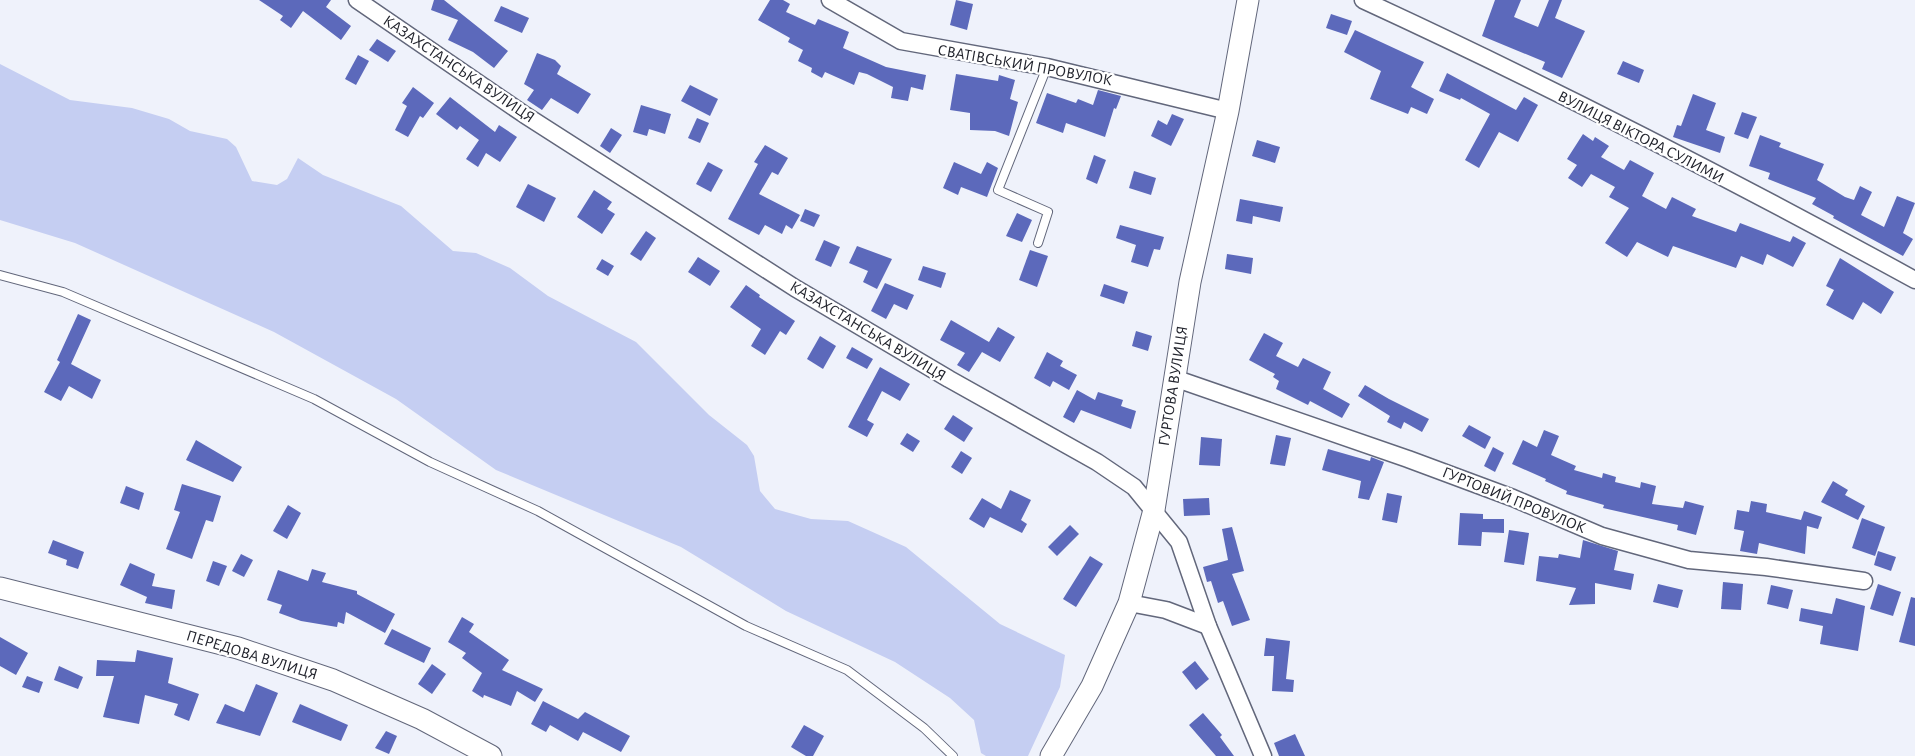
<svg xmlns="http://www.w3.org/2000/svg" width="1915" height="756" viewBox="0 0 1915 756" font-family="'Alegreya Sans',sans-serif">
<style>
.water{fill:#c5cef2}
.building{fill:#5c69bb}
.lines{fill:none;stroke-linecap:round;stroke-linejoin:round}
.service-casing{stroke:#62677b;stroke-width:10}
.minor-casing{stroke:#62677b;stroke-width:19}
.tertiary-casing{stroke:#62677b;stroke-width:23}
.service{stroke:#fff;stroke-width:8}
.minor{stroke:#fff;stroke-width:16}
.tertiary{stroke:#fff;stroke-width:21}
.labels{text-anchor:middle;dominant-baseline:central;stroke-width:4.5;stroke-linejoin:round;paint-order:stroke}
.street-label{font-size:16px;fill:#23252e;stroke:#fff}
</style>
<rect width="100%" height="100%" fill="#eff2fb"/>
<path class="water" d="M0 64 70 100 132 108 169 119 190 131 227 139 236 147 252 181 277 185 287 179 298 158 323 175 401 206 453 251 476 253 510 268 548 296 636 342 709 415 747 445 754 456 760 491 775 509 811 519 848 521 906 547 1000 624 1065 655 1060 687 1028 756H986L981 753 974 720 950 698 895 662 786 611 681 547 496 470 396 399 274 332 75 243 0 220Z"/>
<g class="building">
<path d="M259 0H331L326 7 351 26 341 40 303 11 291 28 280 20 283 16Z"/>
<path d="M434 0H444L508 51 494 68 473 52 448 40 458 20 431 10Z"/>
<path d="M770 0H783L790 4 786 12 815 25 818 19 849 32 843 48 886 67 926 75 923 90 911 87 908 101 891 98 893 87 867 74 859 72 854 85 825 72 822 78 811 72 812 68 798 61 803 50 788 42 790 38 758 20Z"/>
<path d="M956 0 973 4 967 30 950 25Z"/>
<path d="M1495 0H1521L1514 17 1538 27 1549 0H1562L1555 18 1585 31 1562 78 1542 69 1545 62 1482 36Z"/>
<path d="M501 6 529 18 522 33 494 21Z"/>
<path d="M1331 14 1352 21 1347 35 1326 28Z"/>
<path d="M1355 30 1424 62 1411 87 1434 99 1427 114 1411 107 1408 114 1370 99 1381 71 1344 52Z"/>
<path d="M377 39 396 51 388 62 369 50Z"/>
<path d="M537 53 555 60 561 66 557 74 591 94 578 114 551 98 542 110 527 100 534 90 524 84Z"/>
<path d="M358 55 369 61 356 85 345 79Z"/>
<path d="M1623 61 1644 70 1639 83 1617 74Z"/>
<path d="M1447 73 1516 110 1524 97 1538 105 1518 142 1499 132 1479 168 1465 160 1490 114 1461 98 1460 100 1439 91Z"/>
<path d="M956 74 998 81 999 75 1015 80 1010 99 1018 102 1009 136 995 131 970 130V113L950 110Z"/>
<path d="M690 85 718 99 710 116 681 101Z"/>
<path d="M413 87 434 103 423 118 420 116 408 137 395 130 407 106 402 103Z"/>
<path d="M1098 90 1121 96 1116 109 1114 108 1105 137 1066 123 1063 133 1036 123 1047 93 1076 103 1078 99 1093 105Z"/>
<path d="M1693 94 1716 103 1706 130 1725 137 1720 153 1673 137 1677 125 1681 126Z"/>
<path d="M450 97 495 132 499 125 517 137 500 162 486 153 478 167 466 159 479 140 460 126 457 130 436 114Z"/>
<path d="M641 105 671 114 665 134 649 129 647 136 633 132Z"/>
<path d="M1742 112 1757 117 1748 139 1734 134Z"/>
<path d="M1172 114 1184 119 1171 146 1151 136 1158 120 1167 125Z"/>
<path d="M697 118 709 123 700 143 688 138Z"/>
<path d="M611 128 622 135 610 153 600 146Z"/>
<path d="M1583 134 1593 141 1595 137 1609 146 1601 157 1624 170 1630 160 1654 173 1642 196 1666 209 1672 197 1696 209 1692 216 1736 232 1740 223 1790 242 1793 236 1806 243 1793 267 1767 254 1763 265 1741 256 1736 268 1673 246 1668 257 1637 242 1627 257 1605 243 1629 208 1609 197 1615 187 1591 174 1582 187 1568 178 1577 165 1567 159Z"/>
<path d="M1760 135 1781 143 1779 147 1824 164 1817 180 1845 197 1854 200 1860 186 1872 192 1861 215 1884 227 1897 196 1915 203 1903 233 1913 239 1903 256 1833 218 1834 216 1812 204 1816 198 1768 179 1770 173 1749 166Z"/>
<path d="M1257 140 1280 147 1275 163 1252 156Z"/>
<path d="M765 145 788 158 778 175 772 172 759 194 800 215 792 229 786 225 782 234 765 225 759 235 728 219 758 164 754 162Z"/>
<path d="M1094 155 1106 160 1097 184 1086 179Z"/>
<path d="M708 162 723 170 711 192 696 184Z"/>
<path d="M954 162 981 174 987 162 998 168 987 197 961 187 958 195 943 188Z"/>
<path d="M1134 171 1156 178 1151 195 1129 188Z"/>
<path d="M528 184 556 198 544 222 516 207Z"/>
<path d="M594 190 612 202 607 209 615 214 602 234 577 217Z"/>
<path d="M1240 199 1283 207 1280 222 1253 216 1252 224 1236 221Z"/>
<path d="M805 209 820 215 814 227 800 221Z"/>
<path d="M1017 213 1032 220 1022 242 1006 236Z"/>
<path d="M1120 225 1164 237 1160 250 1154 249 1148 267 1131 262 1136 245 1116 238Z"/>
<path d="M646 231 656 238 641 261 630 254Z"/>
<path d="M824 240 840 247 831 267 815 260Z"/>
<path d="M857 246 892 259 877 289 863 282 868 271 849 263Z"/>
<path d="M1030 250 1048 256 1037 287 1019 280Z"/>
<path d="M1227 254 1253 258 1251 274 1225 269Z"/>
<path d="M698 257 720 271 710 286 688 272Z"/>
<path d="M1840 258 1894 292 1881 314 1863 302 1853 320 1826 305 1834 290 1826 286Z"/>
<path d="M602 259 614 266 608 276 596 269Z"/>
<path d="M923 266 946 273 941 288 918 280Z"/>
<path d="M885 283 914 295 907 310 894 304 886 319 871 311Z"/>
<path d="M1104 284 1128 292 1124 304 1100 296Z"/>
<path d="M746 285 760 295 759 297 795 321 786 335 780 331 765 355 751 346 761 329 730 307Z"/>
<path d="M78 314 91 320 71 364 101 380 92 399 69 386 61 401 44 392 60 362 57 360Z"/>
<path d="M951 320 989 342 998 327 1015 337 1000 362 982 352 969 372 957 365 965 353 940 340Z"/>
<path d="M1136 331 1152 336 1148 351 1132 346Z"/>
<path d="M1264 333 1283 343 1276 356 1298 367 1303 358 1331 372 1323 389 1350 404 1342 418 1310 401 1308 405 1276 389 1279 381 1273 377 1275 374 1249 360Z"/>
<path d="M820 336 836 346 823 369 807 359Z"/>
<path d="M852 347 873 359 867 369 846 358Z"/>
<path d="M1047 352 1063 361 1060 366 1077 375 1069 390 1053 381 1050 387 1034 378Z"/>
<path d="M880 367 910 384 900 401 882 391 867 420 874 424 867 437 848 427Z"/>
<path d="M1365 385 1389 399 1429 419 1422 432 1404 422 1401 429 1387 422 1390 416 1358 396Z"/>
<path d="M1077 390 1095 400 1098 392 1123 400 1121 406 1136 411 1131 429 1081 410 1074 423 1063 417Z"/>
<path d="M953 415 973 428 964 442 944 429Z"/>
<path d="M1469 425 1491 437 1485 449 1462 436Z"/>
<path d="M1544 430 1559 436 1551 455 1576 466 1574 470 1602 478 1603 473 1616 477 1615 482 1640 488 1641 482 1656 486 1652 504 1683 508 1685 501 1704 506 1696 535 1677 530 1678 525 1603 508 1604 505 1566 494 1567 491 1545 481 1546 479 1512 464 1523 440 1537 447Z"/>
<path d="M907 433 920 441 913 452 900 444Z"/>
<path d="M1276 435 1291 438 1285 466 1270 464Z"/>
<path d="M1201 437 1222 439 1220 466 1199 465Z"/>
<path d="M196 440 242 467 233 482 186 460Z"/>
<path d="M1493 447 1504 453 1495 472 1484 466Z"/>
<path d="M1328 449 1370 461 1371 457 1384 462 1369 500 1358 498 1361 481 1322 470Z"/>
<path d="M961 451 972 458 962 474 951 467Z"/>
<path d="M1833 481 1848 490 1845 495 1865 506 1858 520 1821 502Z"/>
<path d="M182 484 221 496 213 522 206 520 192 559 166 549 180 512 174 510Z"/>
<path d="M126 486 144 493 139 510 120 503Z"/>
<path d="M1010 490 1031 500 1021 520 1027 524 1022 533 990 517 984 528 969 519 982 498 1001 509Z"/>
<path d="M1387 493 1402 496 1397 523 1382 520Z"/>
<path d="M1209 498 1210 515 1184 516 1183 499Z"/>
<path d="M1751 501 1767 504 1766 512 1801 520 1804 511 1822 517 1818 529 1807 526 1805 554 1759 543 1757 554 1740 551 1744 531 1734 529 1737 510 1749 512Z"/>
<path d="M288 505 301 513 287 539 273 531Z"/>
<path d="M1460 513 1483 514V519H1504V533L1482 532 1481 546 1458 545Z"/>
<path d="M1862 518 1885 527 1875 556 1852 548Z"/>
<path d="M1070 525 1079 534 1057 556 1048 547Z"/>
<path d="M1232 527 1244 571 1232 574 1250 620 1232 626 1223 601 1218 603 1211 581 1207 582 1203 567 1228 560 1222 529Z"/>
<path d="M1509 530 1529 533 1524 565 1504 562Z"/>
<path d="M53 540 84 552 78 569 66 565 67 560 48 553Z"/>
<path d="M1583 540 1618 551 1614 570 1634 574 1631 590 1595 583V604L1569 605 1576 588 1536 581 1539 556 1558 558 1559 554 1580 558Z"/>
<path d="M1878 551 1896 557 1891 571 1874 565Z"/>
<path d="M241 554 253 560 244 577 232 571Z"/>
<path d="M1090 556 1103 564 1076 607 1063 599Z"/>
<path d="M213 561 227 566 219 586 206 581Z"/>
<path d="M130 563 155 574 152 586 175 590 172 609 145 603 147 597 120 585Z"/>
<path d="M312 569 326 573 322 582 357 591V594L395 614 385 633 346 612 344 624 338 622 337 627 301 621 279 613 282 605 267 600 278 570 308 581Z"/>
<path d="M1723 582 1743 584 1741 610 1721 609Z"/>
<path d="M1658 584 1683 590 1678 608 1653 602Z"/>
<path d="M1878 584 1901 592 1893 616 1870 609Z"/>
<path d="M1771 585 1793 590 1788 609 1767 604Z"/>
<path d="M1911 597 1915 598V646L1899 642Z"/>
<path d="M1836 598 1865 606 1858 651 1820 644 1823 626 1799 621 1801 608 1832 614Z"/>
<path d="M462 617 474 624 469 632 509 660 502 670 543 689 535 702 517 691 511 706 484 695 483 698 472 691 482 673 462 658 466 653 448 642Z"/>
<path d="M392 629 431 648 424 663 384 644Z"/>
<path d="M0 637 28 653 16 675 0 666Z"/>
<path d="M1266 638 1290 641 1286 679 1294 680 1293 692 1272 691 1274 656H1264Z"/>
<path d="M137 650 173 658 168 683 199 694 189 721 174 715 178 704 145 695 139 724 103 717 114 676H96L97 660 135 662Z"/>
<path d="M1195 661 1209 679 1196 690 1182 672Z"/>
<path d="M432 664 446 674 432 694 418 684Z"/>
<path d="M59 666 83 677 78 689 54 680Z"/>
<path d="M27 676 43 682 39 693 22 687Z"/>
<path d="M256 684 278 693 260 736 216 723 225 704 244 712Z"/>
<path d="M543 701 578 719 585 712 630 736 621 752 583 732 578 741 550 725 546 732 531 724Z"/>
<path d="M300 704 348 725 341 741 292 722Z"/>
<path d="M1203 713 1222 735 1220 737 1234 756H1216L1189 725Z"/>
<path d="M804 725 824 736 813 756H806L791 747Z"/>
<path d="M386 731 397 736 389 754 375 748Z"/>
<path d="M1295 734 1305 756H1279L1274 743Z"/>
</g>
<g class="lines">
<defs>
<g id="service">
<path d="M1038 243 1048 212 998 190 1047 67"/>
<path d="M0 275 63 292 314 399 430 462 538 511 746 626 847 670 924 728 953 756"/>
</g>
<g id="minor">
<path d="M357 0 525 115 795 288 949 379 1097 462 1134 487 1179 542 1208 626 1263 756"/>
<path d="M830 0 901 41 1047 67 1228 111"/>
<path d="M1363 0C1550 86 1734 181 1915 280"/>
<path d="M1174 378 1408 459 1513 498 1602 536 1689 560 1766 567 1864 581"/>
<path d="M1129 603 1166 610 1208 626"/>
</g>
<g id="tertiary">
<path d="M0 588 238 648 333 680 422 719 491 756"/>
<path d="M1051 756 1092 686 1129 603 1154 510 1190 282 1228 111 1248 0"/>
</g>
</defs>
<use href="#service" class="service-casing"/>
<use href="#minor" class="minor-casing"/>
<use href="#tertiary" class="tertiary-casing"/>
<use href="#service" class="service"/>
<use href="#minor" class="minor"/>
<use href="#tertiary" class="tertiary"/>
</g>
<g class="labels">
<g class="street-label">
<text transform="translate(1025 65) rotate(10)">СВАТІВСЬКИЙ ПРОВУЛОК</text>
<text transform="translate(459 69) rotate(34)">КАЗАХСТАНСЬКА ВУЛИЦЯ</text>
<text transform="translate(1641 137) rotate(27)">ВУЛИЦЯ ВІКТОРА СУЛИМИ</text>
<text transform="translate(868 331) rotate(31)">КАЗАХСТАНСЬКА ВУЛИЦЯ</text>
<text transform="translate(1173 386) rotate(-81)">ГУРТОВА ВУЛИЦЯ</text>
<text transform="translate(1514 500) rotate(22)">ГУРТОВИЙ ПРОВУЛОК</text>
<text transform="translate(252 655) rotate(17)">ПЕРЕДОВА ВУЛИЦЯ</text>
</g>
</g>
</svg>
